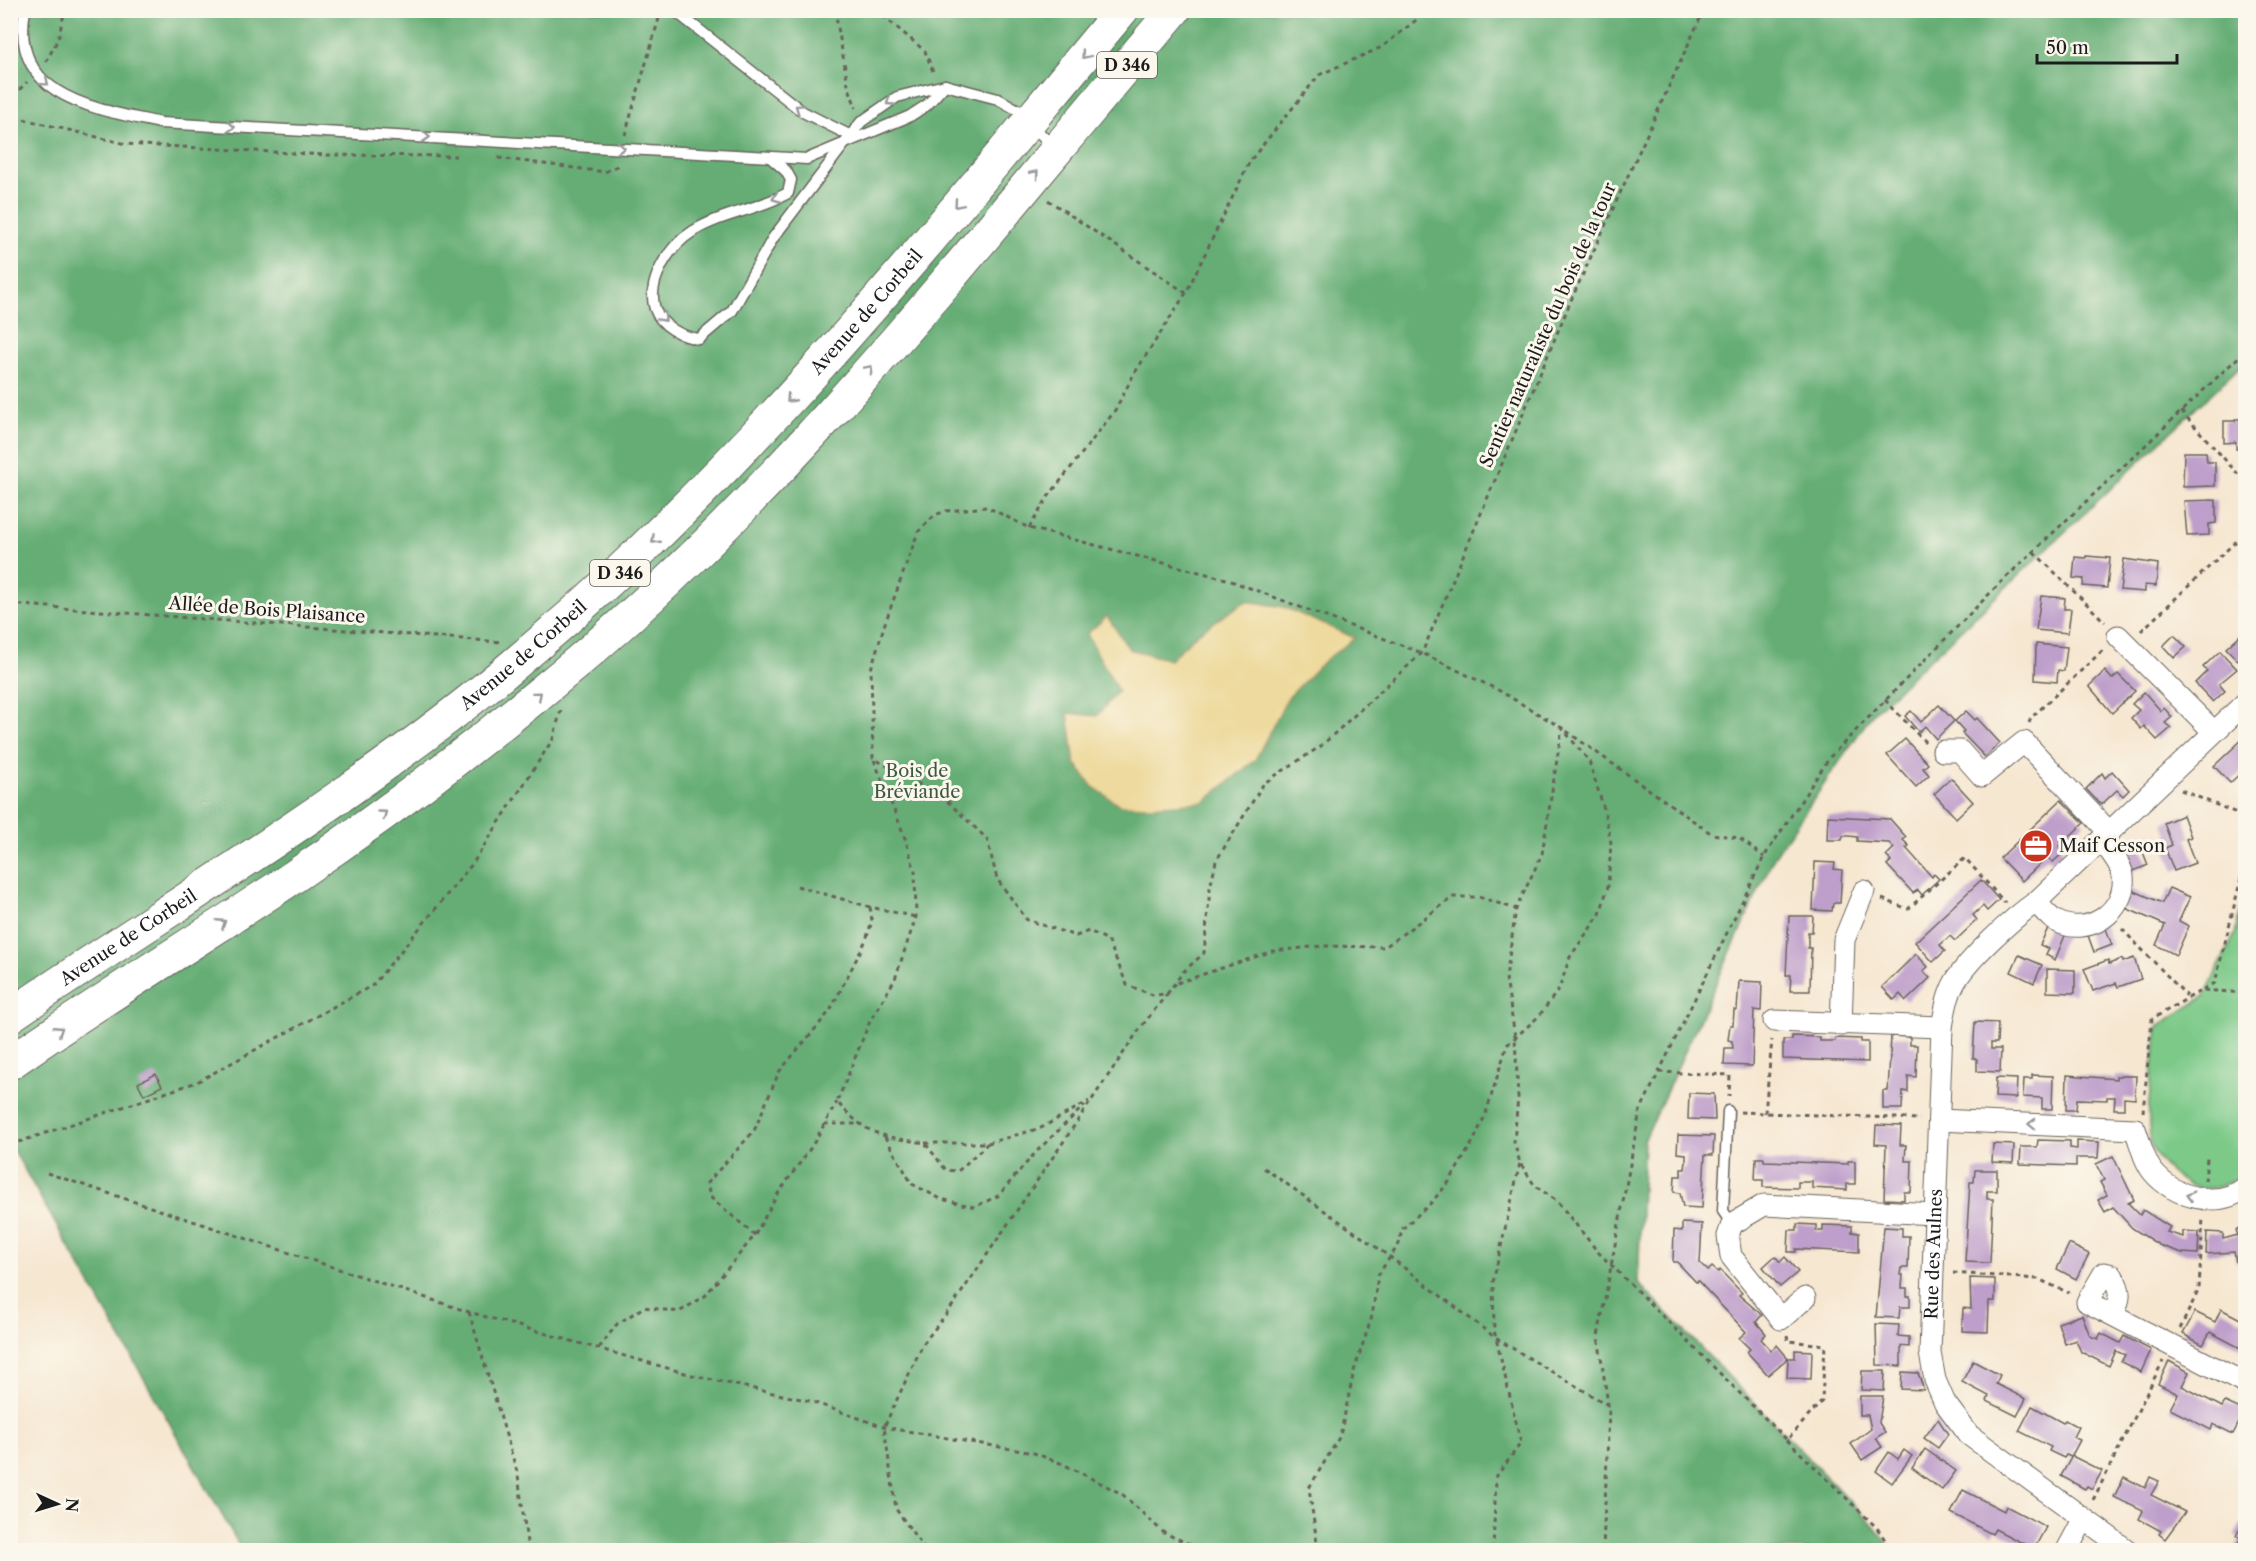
<svg xmlns="http://www.w3.org/2000/svg" width="2256" height="1561" viewBox="0 0 2256 1561" font-family="'Libre Caslon Text',serif">
<style>
.green{fill:#7cc988;stroke:#4c7252;stroke-width:1.5}
.forest{fill:#65ad74;stroke:#406448;stroke-width:1.5}
.sand{fill:#eeda9e;stroke:#857b5d;stroke-width:1.5}
.building{fill:#be9eca}
.lines{fill:none;stroke-linecap:round;stroke-linejoin:round}
.lane-casing{stroke:#68635b;stroke-width:13}
.street-casing{stroke:#68635b;stroke-width:23}
.primary-casing{stroke:#68635b;stroke-width:35}
.path{stroke:#68635b;stroke-width:3;stroke-dasharray:4.5 4.5;stroke-linecap:butt}
.lane{stroke:#fff;stroke-width:10}
.street{stroke:#fff;stroke-width:21}
.primary{stroke:#fff;stroke-width:33}
.oneway{stroke:#999}
.labels{text-anchor:middle;dominant-baseline:central;stroke-width:6;stroke-linejoin:round;paint-order:stroke}
.shield{fill:#fbf7ec;stroke:#5f5e5a;stroke-width:1.5}
.shield-label{font-size:16px;font-weight:bold;fill:#1c1c1c}
.street-label{font-size:18px;fill:#1c1c1c;stroke:#fbf7ec}
.park-label{font-size:18px;fill:#3e5942;stroke:#fbf7ec}
.poi-label{font-size:18px;fill:#1c1c1c;stroke:#fbf7ec;text-anchor:start}
</style>
<rect width="100%" height="100%" fill="#fbf7ec"/>
<filter id="ink" filterUnits="userSpaceOnUse"><feTurbulence type="fractalNoise" baseFrequency=".0167" numOctaves="2"/><feDisplacementMap in="SourceGraphic" scale="12" xChannelSelector="R" yChannelSelector="G"/><feConvolveMatrix kernelMatrix="1 2 1 2 8 2 1 2 1" color-interpolation-filters="sRGB"/></filter>
<filter id="wash" filterUnits="userSpaceOnUse"><feTurbulence type="fractalNoise" baseFrequency=".008" numOctaves="4" result="noise"/><feDisplacementMap in="SourceGraphic" scale="24" xChannelSelector="R" yChannelSelector="G"/><feGaussianBlur stdDeviation="1.35" result="paint"/><feColorMatrix in="noise" values="0 0 0 0 0 0 0 0 0 0 0 0 0 0 0 0 0 1.4 0 .05"/><feComposite in="paint" operator="in"/></filter>
<g filter="url(#wash)">
<rect width="100%" height="100%" fill="#f6e7d1"/>
<path class="green" d="M2245 887V1171C2231 1184 2212 1193 2192 1186 2180 1182 2157 1161 2153 1149 2142 1116 2155 1060 2158 1026L2204 997 2235 934Z"/>
<path class="forest" d="M10 11H2245V362L1873 713 1774 857 1644 1141 1638 1283 1872 1524 1893 1550H242L11 1146Z"/>
<path class="sand" d="M1246 601 1284 607 1355 638 1324 661 1287 699 1255 760 1204 802 1149 806 1120 805 1092 786 1075 763 1068 713 1097 716 1118 691 1087 634 1107 616 1129 649 1170 660 1199 632Z"/>
<g id="blocks">
<g class="building">
<path d="M2235 419H2246V449H2236V442L2224 443V421H2235Z"/>
<path d="M2184 452H2206L2207 462H2215V486L2183 487Z"/>
<path d="M2216 500V523L2209 524V535L2187 536 2184 501Z"/>
<path d="M2086 556 2110 558 2107 588 2083 586 2084 579 2073 578 2075 557 2086 558Z"/>
<path d="M2124 559 2158 564 2156 586 2145 585V592L2120 590Z"/>
<path d="M2041 596 2065 598 2064 609H2071L2068 633 2036 630Z"/>
<path d="M2246 630V658L2243 656 2238 661 2226 648Z"/>
<path d="M2174 635 2186 647 2174 658 2163 646Z"/>
<path d="M2036 644 2067 647 2064 671 2058 670 2057 682 2035 680Z"/>
<path d="M2220 651 2237 669 2219 684 2225 691 2213 702 2195 683 2207 671 2203 667Z"/>
<path d="M2105 671 2112 679 2118 674 2135 691 2112 713 2089 686Z"/>
<path d="M2144 692 2161 711 2164 708 2172 717 2165 723 2171 728 2157 740 2144 726 2141 729 2131 718 2139 710 2132 704Z"/>
<path d="M1939 705 1954 721 1936 739 1925 726 1919 732 1905 716 1911 711 1921 722Z"/>
<path d="M1966 711 1975 720 1977 718 2000 743 1985 757 1962 733 1964 731 1955 721Z"/>
<path d="M2246 736V768L2230 783 2214 766Z"/>
<path d="M1905 739 1928 764 1923 768 1929 775 1916 787 1887 755Z"/>
<path d="M2112 771 2129 790 2123 796 2117 790 2101 805 2086 789 2102 773 2105 778Z"/>
<path d="M1951 778 1973 802 1956 818 1934 794Z"/>
<path d="M2061 800 2084 823 2059 846 2064 852 2053 862 2047 857 2022 881 2000 858Z"/>
<path d="M2183 815 2191 837 2186 839 2195 863 2174 871 2165 848 2172 845 2164 823Z"/>
<path d="M1828 816 1890 819 1906 837 1903 840 1909 846 1906 848 1932 877 1934 874 1939 879 1922 895 1918 890 1913 893 1887 865 1891 861 1886 856 1894 848 1889 843 1857 841V837L1849 836H1843L1842 840H1827Z"/>
<path d="M2141 847 2148 865 2131 872 2124 853Z"/>
<path d="M1815 862 1835 863 1834 869 1842 870 1840 903H1833L1832 911 1813 910Z"/>
<path d="M1981 880 1999 900 1987 911 1983 906 1973 915 1977 920 1955 941 1950 936 1940 945 1945 951 1933 962 1915 942Z"/>
<path d="M2169 888 2190 897 2179 921 2189 926 2176 955 2156 945 2165 925 2123 907 2130 889 2162 903Z"/>
<path d="M1789 916H1813L1812 932H1808V948H1811L1810 991H1790L1791 975H1786Z"/>
<path d="M2051 922 2066 933 2055 960 2046 955 2049 949 2040 945Z"/>
<path d="M2104 923 2112 945 2094 952 2086 930Z"/>
<path d="M1916 954 1928 967 1923 971 1930 978 1906 1001 1900 994 1894 1000 1882 987Z"/>
<path d="M2019 955 2042 965 2034 983 2011 972Z"/>
<path d="M2134 958 2141 979 2118 987 2116 983 2093 991 2084 969 2108 960 2109 964 2122 959 2123 962Z"/>
<path d="M2047 969 2075 970V993L2047 992Z"/>
<path d="M1739 981 1762 982 1761 1011 1754 1010 1752 1066 1724 1065 1725 1048H1733L1732 1041 1728 1040 1730 1025H1733L1734 1010H1737Z"/>
<path d="M1975 1022 1998 1023 1997 1043H1991V1049H2001L2000 1072 1977 1071V1059L1973 1058Z"/>
<path d="M1792 1036 1820 1037V1041H1835V1038L1861 1039V1042H1868V1062L1783 1059V1040H1792Z"/>
<path d="M1891 1036 1910 1037V1045H1917L1916 1077 1908 1076V1092L1903 1091 1902 1109H1883V1091H1888Z"/>
<path d="M156 1074 162 1086 144 1095 138 1083Z"/>
<path d="M2032 1075 2053 1076 2052 1109H2042V1098L2023 1097 2024 1079H2032Z"/>
<path d="M2067 1075 2116 1079V1076H2136L2135 1099 2124 1098V1109H2114L2115 1097H2107V1100L2077 1099 2076 1110H2066Z"/>
<path d="M1996 1078 2017 1079 2016 1098 1995 1097Z"/>
<path d="M1689 1093 1714 1094 1715 1120 1688 1119Z"/>
<path d="M1876 1125 1901 1126 1900 1145H1906L1905 1161H1912L1911 1192H1904V1200L1884 1199 1886 1145 1875 1144Z"/>
<path d="M1678 1135 1714 1136 1713 1155H1705L1702 1208 1683 1207 1680 1193 1674 1192 1675 1176H1681V1169H1685L1686 1161V1154L1677 1153Z"/>
<path d="M2038 1140 2070 1141V1148L2077 1149V1141L2099 1142 2098 1158H2076V1166L2020 1164 2021 1147H2037Z"/>
<path d="M1993 1144 2014 1145 2013 1163 1992 1162Z"/>
<path d="M2113 1156 2134 1200 2128 1203 2140 1215 2143 1210 2170 1227 2167 1232 2183 1237V1231L2199 1232 2198 1254 2182 1253 2159 1245 2132 1228 2113 1207 2105 1212 2098 1200 2107 1195 2100 1182 2104 1180 2096 1164Z"/>
<path d="M1756 1158H1764V1161L1848 1164V1161H1855V1184H1847V1190L1812 1188V1182H1798V1188L1763 1187V1180H1755Z"/>
<path d="M1975 1170H1997V1191H1987V1199H1993L1990 1263 1965 1262 1970 1182H1974Z"/>
<path d="M1682 1223 1702 1224 1700 1263 1708 1271 1712 1267 1718 1272 1720 1270 1742 1293 1739 1295 1762 1315 1756 1322 1766 1334 1761 1339 1771 1350 1777 1345 1788 1358 1768 1375 1747 1352 1750 1349 1739 1338 1746 1332 1698 1281 1696 1282 1677 1262H1673L1674 1230 1682 1231Z"/>
<path d="M1797 1224 1816 1225V1231H1823V1225L1852 1226V1232L1859 1233V1252L1796 1249V1252H1788L1789 1230H1797Z"/>
<path d="M2246 1225V1260L2236 1262 2234 1252 2206 1254 2207 1232 2223 1233V1239L2238 1235 2236 1230Z"/>
<path d="M1884 1227 1902 1228V1236H1909L1908 1268H1901L1900 1275H1903L1902 1288H1907V1296H1910V1307H1900L1899 1318 1876 1317Z"/>
<path d="M2069 1244 2089 1254 2076 1279 2057 1269Z"/>
<path d="M1775 1256 1780 1262 1785 1257 1798 1272 1780 1287 1763 1267Z"/>
<path d="M1970 1278 1995 1279V1301H1989L1988 1332 1962 1331 1963 1308 1971 1309Z"/>
<path d="M2221 1309 2246 1322V1351L2210 1332 2203 1345 2183 1334 2195 1312 2215 1322Z"/>
<path d="M2082 1315 2090 1336 2098 1339 2101 1333 2120 1343 2124 1336 2151 1350 2141 1372 2121 1362 2125 1355 2116 1351 2109 1366 2081 1352 2076 1340 2065 1344 2058 1323Z"/>
<path d="M1876 1324 1899 1325 1898 1336 1909 1337V1347L1901 1346V1366L1877 1365Z"/>
<path d="M1795 1350 1812 1351 1811 1379 1787 1378 1788 1358H1795Z"/>
<path d="M1973 1361 2000 1375 1996 1384 2026 1399 2017 1416 1987 1401 1989 1396 1962 1382Z"/>
<path d="M2169 1361 2189 1372 2182 1386 2222 1407 2225 1402 2245 1411 2233 1434 2213 1424 2211 1430 2170 1409 2178 1394 2158 1384Z"/>
<path d="M1862 1371H1885L1884 1391 1861 1390Z"/>
<path d="M1902 1372 1918 1373 1924 1390 1901 1389Z"/>
<path d="M1860 1396H1883L1879 1423 1885 1432 1876 1438 1882 1447 1862 1460 1851 1444 1871 1429 1868 1415H1860Z"/>
<path d="M2032 1406 2063 1423 2065 1420 2078 1427 2073 1437 2080 1440 2071 1457 2066 1455 2064 1458 2049 1451 2051 1447 2019 1431Z"/>
<path d="M1938 1419 1948 1434 1938 1448 1924 1438Z"/>
<path d="M1925 1449 1956 1471 1942 1490 1912 1468Z"/>
<path d="M1904 1450 1912 1456 1892 1483 1876 1471 1889 1452 1898 1459Z"/>
<path d="M2072 1456 2102 1471 2092 1489 2087 1486 2085 1489 2061 1476Z"/>
<path d="M2124 1477 2145 1488 2150 1477 2159 1481 2151 1495 2185 1512 2165 1539 2159 1534 2161 1531 2139 1519 2143 1511 2114 1497Z"/>
<path d="M1963 1490 2004 1511 2006 1506 2046 1527 2034 1549 1995 1529 1992 1534 1951 1513Z"/>
<path d="M2246 1517V1550H2234L2241 1538 2236 1535Z"/>
</g>
</g>
</g>
<g filter="url(#ink)">
<use href="#blocks" fill-opacity="0" stroke="#68635b" stroke-width="1.5"/>
<g class="lines">
<defs>
<g id="lane">
<path d="M25 10C9 98 96 109 161 123L807 159 910 116 927 105 945 85"/>
<path d="M674 10 803 112 851 136"/>
<path d="M770 157 786 171 791 180 788 193C740 219 683 214 658 273 653 285 651 297 655 309 661 326 682 337 699 339L732 311 773 238 861 122 897 97 945 85 998 99 1018 110 1053 147"/>
<path d="M1728 1111 1723 1211 1732 1224"/>
</g>
<g id="street">
<path d="M2118 636 2214 732"/>
<path d="M1943 751H1960L1982 776 2024 742 2109 832"/>
<path d="M2036 902C2042 908 2048 917 2056 921 2087 938 2127 912 2123 876 2121 863 2109 850 2101 840"/>
<path d="M1774 1021 1942 1027"/>
<path d="M1841 1025 1844 940 1864 891"/>
<path d="M1939 1120 2135 1129C2140 1142 2144 1161 2153 1172 2174 1197 2217 1210 2246 1187"/>
<path d="M1805 1298 1781 1319 1731 1256 1728 1236 1732 1224 1764 1205 1934 1214"/>
<path d="M2112 1314C2122 1299 2121 1290 2112 1275L2104 1273 2087 1302 2246 1384"/>
<path d="M2067 1550 2083 1520"/>
<path id="s1" d="M2127 1550 1969 1435 1945 1403 1935 1380 1930 1353 1942 1027C1945 1011 1947 996 1955 982 1968 959 2014 917 2036 902L2246 702"/>
</g>
<g id="primary">
<path id="s2" d="M10 1016C188 895 374 786 537 645 756 458 937 231 1122 10"/>
<path d="M10 1063C101 999 197 941 289 880 390 812 487 738 580 660 804 470 984 233 1174 10"/>
</g>
</defs>
<use href="#lane" class="lane-casing"/>
<use href="#street" class="street-casing"/>
<use href="#primary" class="primary-casing"/>
<g class="path">
<path d="M835 10 848 85 856 108"/>
<path d="M876 10 925 51 934 74"/>
<path d="M1704 10 1572 298 1422 653 1321 746 1264 783 1216 861 1210 888 1204 953 1183 972 1167 994 1153 995 1127 985 1108 940 1089 931 1076 936 1027 920 997 879 987 839 945 799 873 758 871 669 884 626 918 532 935 515 946 511 987 507 1029 528 1226 579 1422 653 1500 691 1562 728 1712 834 1739 838 1764 857"/>
<path d="M46 62 58 39 65 10"/>
<path d="M13 96 27 82"/>
<path d="M12 97 19 118 126 144 326 155 456 156"/>
<path d="M625 135 660 15"/>
<path d="M498 158 605 172 617 166 618 162"/>
<path d="M1048 200 1186 293"/>
<path d="M2181 411 2246 483"/>
<path d="M1029 528 1048 497 1114 412 1134 374 1186 293 1250 161 1319 75 1382 47 1429 10"/>
<path d="M2034 552 2105 622"/>
<path d="M10 604 501 642"/>
<path d="M2141 631 2246 532"/>
<path d="M1885 700 1925 742"/>
<path d="M2029 723 2031 718 2103 650"/>
<path d="M874 760 904 835 915 871 916 917 895 979 870 1021 837 1102C868 1136 880 1136 925 1143L946 1170 958 1171 988 1143"/>
<path d="M2181 790 2246 817"/>
<path d="M797 886 870 907 916 917"/>
<path d="M1882 899 1908 909 1965 858 2005 903"/>
<path d="M2122 929 2187 996"/>
<path d="M1177 983 1273 951 1322 946 1385 947 1453 897H1479L1516 909"/>
<path d="M2203 989 2215 983 2246 858"/>
<path d="M1659 1072 1730 1075 1729 1096"/>
<path d="M1740 1112 1920 1119"/>
<path d="M2143 1112 2152 1019 2202 990 2246 993"/>
<path d="M1765 1113 1772 1040"/>
<path d="M824 1124H858"/>
<path d="M885 1137 912 1184 941 1199 974 1207 998 1196 1036 1152 1085 1105"/>
<path d="M925 1143H988L1041 1128 1089 1101"/>
<path d="M10 1145 197 1082 373 985 473 863 553 739 561 710"/>
<path d="M1264 1168 1390 1257 1497 1339 1608 1405"/>
<path d="M47 1173 469 1312 699 1377 810 1401 884 1427 1034 1453 1063 1464 1122 1494 1164 1533 1204 1550"/>
<path d="M2205 1181 2207 1158"/>
<path d="M755 1235 710 1197 707 1183 754 1131 779 1072 830 1011 866 940 872 921 870 907"/>
<path d="M1953 1273 2038 1279 2069 1293"/>
<path d="M469 1312 518 1475 528 1550"/>
<path d="M2180 1329 2199 1289 2203 1217"/>
<path d="M599 1348 617 1324 644 1307 679 1312 705 1296 755 1235 777 1195 812 1146 837 1102"/>
<path d="M1787 1440 1877 1528 1892 1550"/>
<path d="M2093 1500 2163 1361"/>
<path d="M925 1550 896 1509 884 1427 923 1344 953 1305 1141 1027 1167 994"/>
<path d="M1318 1550 1309 1488 1340 1436 1354 1371 1372 1316 1378 1275 1399 1244 1402 1229 1429 1205 1449 1182 1474 1140 1486 1113 1507 1045 1539 1016 1559 989 1570 957 1600 914 1608 886 1611 843 1604 809 1589 761 1562 728 1542 854 1516 909 1506 978 1515 1037 1518 1097 1514 1142 1520 1163 1535 1186 1557 1201 1598 1252 1787 1440 1822 1401 1825 1345 1788 1341 1787 1336"/>
<path d="M1493 1550 1496 1477 1521 1443 1494 1330 1493 1282 1520 1163"/>
<path d="M1603 1550 1609 1411 1598 1336 1640 1111 1764 857 1830 757 1998 585 2246 350"/>
</g>
<use href="#lane" class="lane"/>
<use href="#street" class="street"/>
<use href="#primary" class="primary"/>
</g>
<defs><path id="oneway-chevron" d="M-2-3.5L2.5 0L-2 3.5" fill="none" stroke-width="1.6" stroke-linecap="round" stroke-linejoin="round" transform="scale(1.5)"/></defs>
<g class="oneway">
<use href="#oneway-chevron" transform="translate(1085 55) rotate(130)"/>
<use href="#oneway-chevron" transform="translate(45 82) rotate(40)"/>
<use href="#oneway-chevron" transform="translate(890 102) rotate(147)"/>
<use href="#oneway-chevron" transform="translate(799 108) rotate(-145)"/>
<use href="#oneway-chevron" transform="translate(231 127) rotate(3)"/>
<use href="#oneway-chevron" transform="translate(426 137) rotate(3)"/>
<use href="#oneway-chevron" transform="translate(621 148) rotate(3)"/>
<use href="#oneway-chevron" transform="translate(1035 174) rotate(-49)"/>
<use href="#oneway-chevron" transform="translate(776 198) rotate(158)"/>
<use href="#oneway-chevron" transform="translate(958 204) rotate(131)"/>
<use href="#oneway-chevron" transform="translate(663 318) rotate(47)"/>
<use href="#oneway-chevron" transform="translate(869 369) rotate(-49)"/>
<use href="#oneway-chevron" transform="translate(790 399) rotate(132)"/>
<use href="#oneway-chevron" transform="translate(655 540) rotate(137)"/>
<use href="#oneway-chevron" transform="translate(538 695) rotate(-40)"/>
<use href="#oneway-chevron" transform="translate(383 814) rotate(-36)"/>
<use href="#oneway-chevron" transform="translate(222 923) rotate(-33)"/>
<use href="#oneway-chevron" transform="translate(59 1030) rotate(-33)"/>
<use href="#oneway-chevron" transform="translate(2032 1124) rotate(-178)"/>
<use href="#oneway-chevron" transform="translate(2190 1196) rotate(-166)"/>
</g>
</g>
<defs>
<symbol id="office-disc" viewBox="-11 -11 22 22"><circle r="9.5" fill="#c8321e" stroke="#fbf7ec"/><path d="M-6-3h4V-5.5h4V-3h4V5H-6ZM-1-4.5V-3h2v-1.5ZM-6 0V1H6V0Z" fill="#fff"/></symbol>
</defs>
<g fill-rule="evenodd">
<use href="#office-disc" x="2017" y="827" width="38" height="38"/>
</g>
<g class="labels">
<g class="shield">
<rect x="1097" y="52" width="60" height="26" rx="4.5"/>
<rect x="590" y="560" width="60" height="26" rx="4.5"/>
</g>
<g class="shield-label">
<text x="1127" y="65">D 346</text>
<text x="620" y="573">D 346</text>
</g>
<g class="street-label">
<text stroke="none"><textPath href="#s2" startOffset="1114">Avenue de Corbeil</textPath></text>
<text transform="translate(1548 325) rotate(-66)">Sentier naturaliste du bois de la tour</text>
<text transform="translate(267 610) rotate(4)">Allée de Bois Plaisance</text>
<text stroke="none"><textPath href="#s2" startOffset="628">Avenue de Corbeil</textPath></text>
<text stroke="none"><textPath href="#s2" startOffset="142">Avenue de Corbeil</textPath></text>
<text stroke="none"><textPath href="#s1" startOffset="387">Rue des Aulnes</textPath></text>
</g>
<g class="park-label">
<text x="917" y="771">Bois de<tspan x="917" dy="21">Bréviande</tspan></text>
</g>
<g class="poi-label">
<text x="2059" y="846">Maif Cesson</text>
</g>
</g>
<rect width="2256" height="1561" fill="none" stroke="#fbf7ec" stroke-width="36"/>
<g transform="translate(57 1504) rotate(94)" stroke="#fbf7ec" stroke-width="4.5" paint-order="stroke">
<path d="M0-4.5L10 22L0 15L-10 22Z" fill="#1c1c1c"/>
<text y="-9" font-size="16" font-weight="bold" text-anchor="middle" fill="#1c1c1c">N</text>
</g>
<path d="M2037 54v9h140v-9" fill="none" stroke="#1c1c1c" stroke-width="3"/>
<text x="2046" y="54" font-size="18" fill="#1c1c1c" stroke="#fbf7ec" stroke-width="4.5" paint-order="stroke">50 m</text>
</svg>
